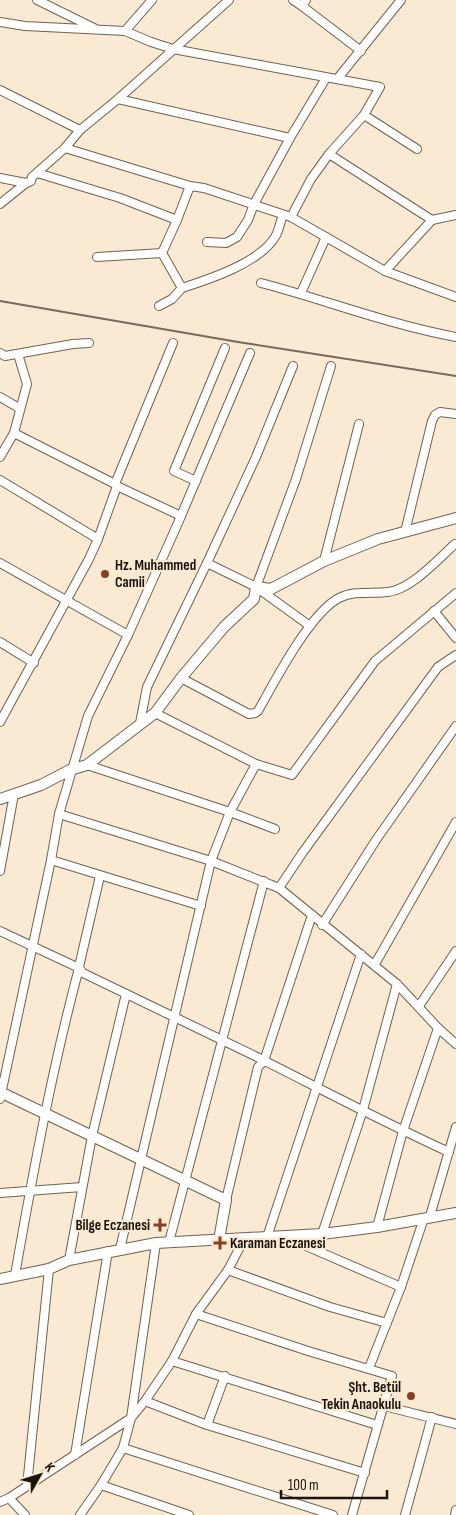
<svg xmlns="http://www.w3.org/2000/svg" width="456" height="1515" viewBox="0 0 456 1515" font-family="'Sofia Sans Condensed',sans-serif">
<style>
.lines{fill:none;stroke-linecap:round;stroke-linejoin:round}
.street-casing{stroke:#70624e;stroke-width:10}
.secondary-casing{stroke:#70624e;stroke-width:12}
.street{stroke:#fff;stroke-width:8}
.secondary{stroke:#fff;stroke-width:10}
.rail{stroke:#766b5d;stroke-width:2}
.poi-dot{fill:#88411f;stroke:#fae9d3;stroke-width:2}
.labels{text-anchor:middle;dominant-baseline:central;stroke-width:4.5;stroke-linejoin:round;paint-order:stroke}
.poi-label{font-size:15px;font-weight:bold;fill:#1b150d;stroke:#fae9d3;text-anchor:start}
</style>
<rect width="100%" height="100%" fill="#fae9d3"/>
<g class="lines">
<defs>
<g id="street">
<path d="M37 0 96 29"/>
<path d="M293 0 302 6"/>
<path d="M306 0 302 6 361 51"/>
<path d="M0 22 25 26 125 31 151 42 173 49 380 87 364 115 329 154 311 179 291 217"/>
<path d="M125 31 152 0"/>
<path d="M338 78 401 0"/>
<path d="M0 90 80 130"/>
<path d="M118 99 290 138 326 78"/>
<path d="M364 115 417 149"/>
<path d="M65 148 190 186 204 188 291 217 385 271 456 297"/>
<path d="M329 154 432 220 456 215"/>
<path d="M37 173 120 198 177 220"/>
<path d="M0 178 26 183"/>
<path d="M0 204 26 183 31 181 32 177 65 148 80 130 118 99 229 0"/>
<path d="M207 242 226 243 237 237 248 220 254 204 290 138"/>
<path d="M97 257 162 253"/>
<path d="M385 271 432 220"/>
<path d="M261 283C326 300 390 325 456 337"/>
<path d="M182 288C210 279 259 263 275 237 279 231 280 222 283 215"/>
<path d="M301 293 326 237"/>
<path d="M159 306 172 299 182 288 162 253 177 220 190 186"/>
<path d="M0 353 5 356 73 344 89 343"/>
<path d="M0 397 19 408"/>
<path d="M14 433 115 484"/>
<path d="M0 457 14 433 27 384 18 354"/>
<path d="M0 480 98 539"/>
<path d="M196 481 174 471 225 348"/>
<path d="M117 486 181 516"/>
<path d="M405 532 432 421 435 415 440 412 456 414"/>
<path d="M324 561 359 424"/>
<path d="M0 563 128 635"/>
<path d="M207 563 256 587 310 626"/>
<path d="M256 587 296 479 331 366"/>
<path d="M434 611 456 638"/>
<path d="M0 642 34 663"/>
<path d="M181 678 249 714 255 713 258 711C275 681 310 613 339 598 355 590 372 594 388 592 412 589 438 559 455 544"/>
<path d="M155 713 256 764 292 775 375 661 456 593"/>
<path d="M0 722 89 559 98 539 117 486 115 484 173 343"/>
<path d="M140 723 147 687 207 563 256 457 293 366"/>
<path d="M87 765 230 812 275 829"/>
<path d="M59 814 211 861 279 888 397 984 438 1028 456 1044"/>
<path d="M51 860 201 906"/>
<path d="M0 871 14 794"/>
<path d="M279 888 303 852 438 667 456 655"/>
<path d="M322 925 376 840 456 726"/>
<path d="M0 931 79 968C52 1069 33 1173 15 1275"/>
<path d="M375 964 456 822"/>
<path d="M79 968 83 973C140 1001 198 1028 255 1056 319 1088 383 1122 449 1152"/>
<path d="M78 971 100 876"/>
<path d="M419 1006 456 951"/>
<path d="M0 1099 51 860 59 814 88 716 128 635 178 523 250 353"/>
<path d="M0 1193 82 1187"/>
<path d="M226 1200 258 1067 264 1061 312 915"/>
<path d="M430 1216 456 1127"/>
<path d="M377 1227 403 1131 438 1028"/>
<path d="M322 1234 363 1110 397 984"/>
<path d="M306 1235V1246L401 1287"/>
<path d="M267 1237 361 954"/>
<path d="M169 1242 264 881"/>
<path d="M120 1249 211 861 230 812 256 764"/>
<path d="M69 1260 92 1136 126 994"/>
<path d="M228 1270 330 1307 387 1323"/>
<path d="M196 1314 308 1351 392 1376 352 1515"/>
<path d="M172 1361 377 1425"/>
<path d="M369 1368 401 1287 424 1218"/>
<path d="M145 1401 207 1425 365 1473"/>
<path d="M384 1406 456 1424"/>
<path d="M207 1425 225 1376"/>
<path d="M123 1448 333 1515"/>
<path d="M75 1455 108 1251"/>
<path d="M101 1485 189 1515"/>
<path d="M27 1486 49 1269"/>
<path d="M9 1498 25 1515"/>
<path d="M0 1502 9 1498 131 1418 156 1243"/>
<path d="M80 1515 101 1485 123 1448 131 1418 145 1401 172 1361 196 1314 228 1270 240 1247 250 1239"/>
<path d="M405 1515 432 1417"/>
<path d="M455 1515 456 1510"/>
</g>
<g id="secondary">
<path d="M0 799 41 785 70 770 87 765 155 713 181 678 224 627 254 599 256 587 271 589 324 561 378 539 456 518"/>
<path d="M0 1092 226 1200 219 1240"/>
<path d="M0 1279 49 1269 69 1260 156 1243 322 1234 377 1227 456 1213"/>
</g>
</defs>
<use href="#street" class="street-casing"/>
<use href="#secondary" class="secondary-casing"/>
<use href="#street" class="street"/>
<use href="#secondary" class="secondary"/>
<path class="rail" d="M0 301 238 342 456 376"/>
</g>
<g class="poi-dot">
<circle cx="105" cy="574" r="5"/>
<path d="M157.5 1217.5h5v5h5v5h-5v5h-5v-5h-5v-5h5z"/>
<path d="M217.5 1235.5h5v5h5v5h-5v5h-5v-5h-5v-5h5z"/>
<circle cx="411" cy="1396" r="5"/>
</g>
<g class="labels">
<g class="poi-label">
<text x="115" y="565">Hz. Muhammed<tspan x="115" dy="17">Camii</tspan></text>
<text x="150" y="1225" text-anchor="end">Bilge Eczanesi</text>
<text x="230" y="1243">Karaman Eczanesi</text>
<text x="401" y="1387" text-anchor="end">Şht. Betül<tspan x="401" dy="17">Tekin Anaokulu</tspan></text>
</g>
</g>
<g transform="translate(40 1475) rotate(51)" stroke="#fae9d3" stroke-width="4" paint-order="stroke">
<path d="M0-4L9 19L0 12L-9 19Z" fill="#1b150d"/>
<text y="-8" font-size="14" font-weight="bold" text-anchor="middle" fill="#1b150d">K</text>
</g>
<path d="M281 1490v8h106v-8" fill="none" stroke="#1b150d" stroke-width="2.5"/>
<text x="288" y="1490" font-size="15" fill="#1b150d" stroke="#fae9d3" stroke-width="4" paint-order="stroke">100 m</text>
</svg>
